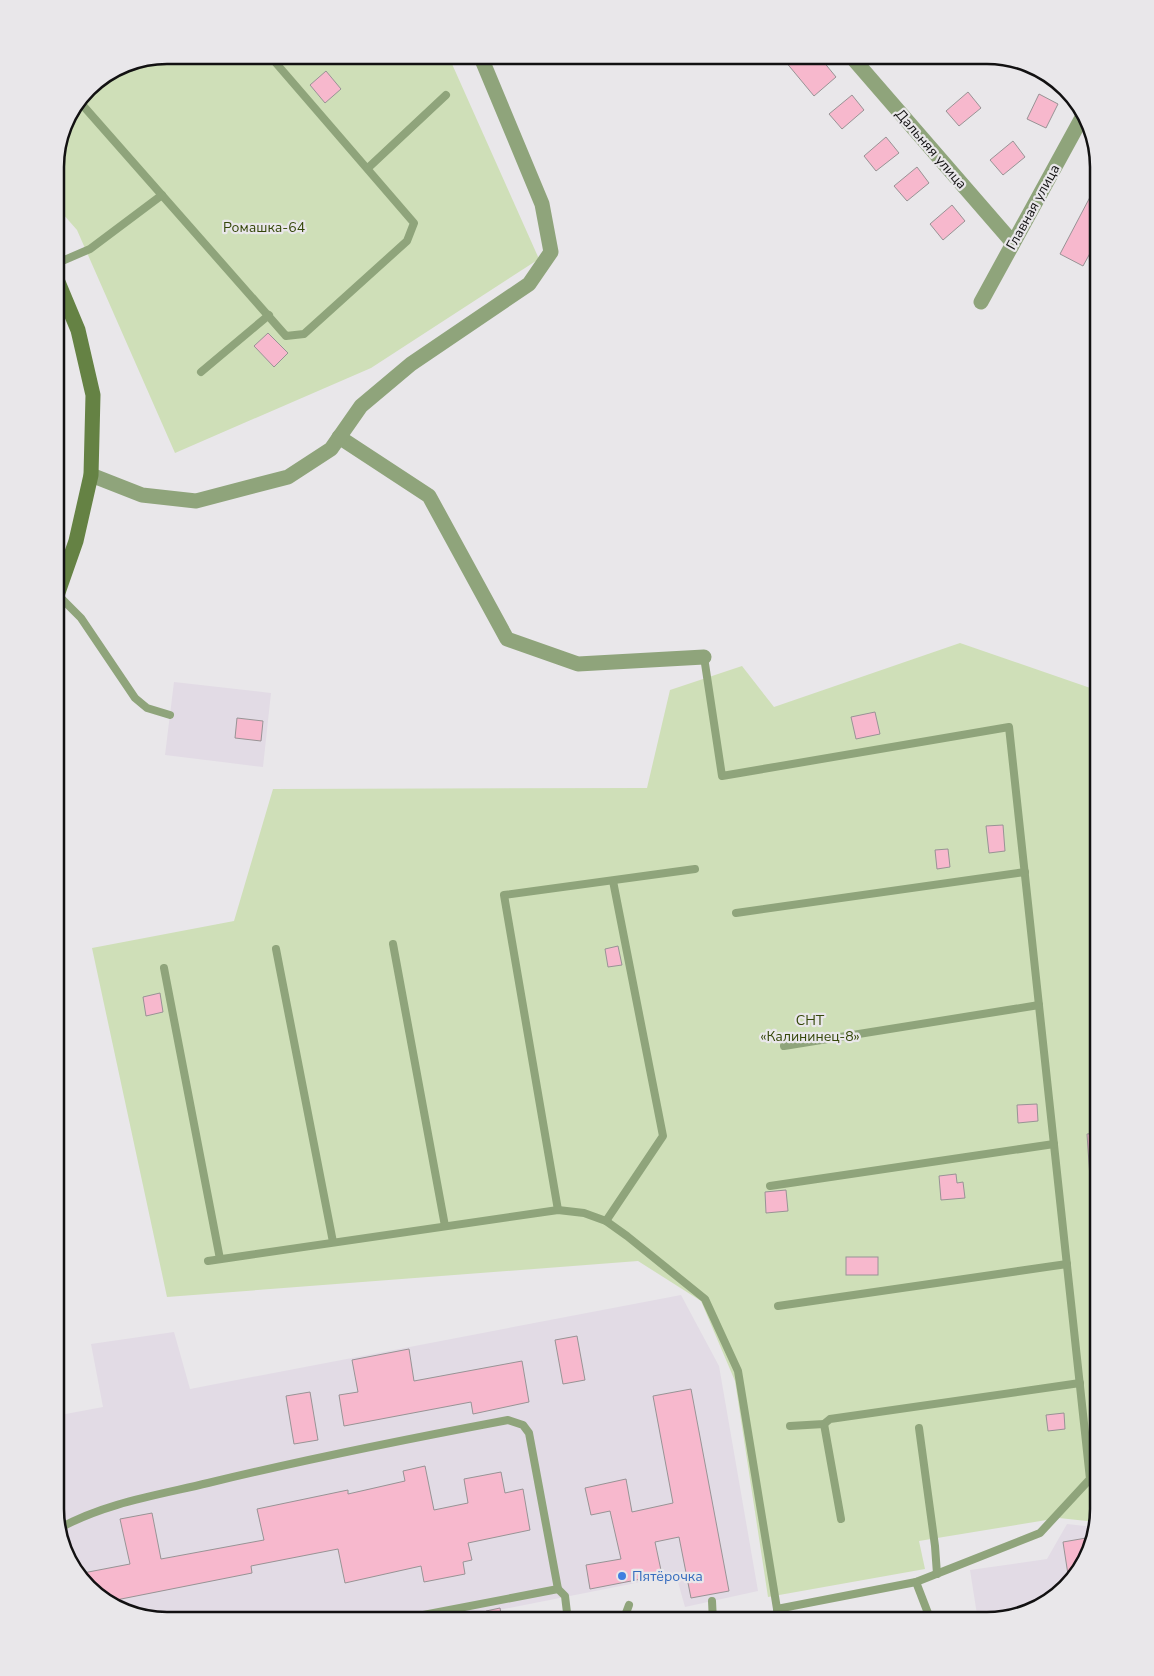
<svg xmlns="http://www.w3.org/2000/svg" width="1154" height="1676" viewBox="0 0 1154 1676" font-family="'Nunito Sans',sans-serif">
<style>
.built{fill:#e2dbe5}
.green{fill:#cfdfb8}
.building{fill:#f7b8cd;stroke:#989395}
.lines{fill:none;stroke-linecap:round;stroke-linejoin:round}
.lane{stroke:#8fa47b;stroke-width:8}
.street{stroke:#8fa47b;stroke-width:15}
.secondary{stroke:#658244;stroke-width:15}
.shop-dot{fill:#3f7fe0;stroke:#e9e7ea;stroke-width:2}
.labels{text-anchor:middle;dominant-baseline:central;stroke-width:4.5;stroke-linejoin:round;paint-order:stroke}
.street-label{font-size:14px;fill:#121112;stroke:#e9e7ea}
.park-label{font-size:14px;fill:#35470a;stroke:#e9e7ea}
.shop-label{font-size:14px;fill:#366cbe;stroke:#e9e7ea;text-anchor:start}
.rim{fill:none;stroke:#121112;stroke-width:2.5}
</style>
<rect width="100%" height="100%" fill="#e9e7ea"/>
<g class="built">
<path d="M174 682 271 693 263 767 165 755Z"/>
<path d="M681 1295 719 1366 758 1591 685 1607 676 1575 443 1621H159L110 1606 70 1565 55 1510V1416L103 1407 91 1344 174 1332 190 1389Z"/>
<path d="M1067 1524 1094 1527 1084 1566 1043 1606 988 1621H978L970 1570 1047 1559Z"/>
</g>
<g class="green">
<path d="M166 55H448L539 259 371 368 175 453 77 230 55 205V159L64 124 88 87 124 63Z"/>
<path d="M960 643 1099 691V1510L1096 1522 1059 1518 919 1541 925 1569 768 1597 735 1381 701 1301 638 1261 167 1297 92 948 234 921 273 789 647 788 670 690 742 666 774 707Z"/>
</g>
<g class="building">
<path d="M780 55H818L836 77 814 96Z"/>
<path d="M326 71 341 89 325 103 310 85Z"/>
<path d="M968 92 981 108 959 126 946 111Z"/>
<path d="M1039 94 1058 104 1046 128 1027 119Z"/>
<path d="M852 95 864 110 842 129 829 114Z"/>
<path d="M886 137 899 153 876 171 864 156Z"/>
<path d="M1013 141 1025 157 1003 175 990 160Z"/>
<path d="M917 167 929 183 907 201 894 186Z"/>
<path d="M1099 180V237L1083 266 1060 254Z"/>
<path d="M952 205 965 221 943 240 930 224Z"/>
<path d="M268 333 288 353 274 367 254 346Z"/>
<path d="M875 712 880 734 856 739 851 717Z"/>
<path d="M237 718 263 721 261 741 235 738Z"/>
<path d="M1003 825 1005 851 989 853 986 826Z"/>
<path d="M948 849 950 867 937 869 935 850Z"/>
<path d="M618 946 622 965 608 967 605 949Z"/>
<path d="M160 993 163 1012 146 1016 143 997Z"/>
<path d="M1037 1104 1038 1121 1018 1123 1017 1105Z"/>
<path d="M1099 1133V1178H1090L1087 1134Z"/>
<path d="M956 1174 957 1183 963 1182 965 1198 941 1200 939 1176Z"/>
<path d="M786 1190 788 1211 766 1213 765 1192Z"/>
<rect x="846" y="1257" width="32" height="18"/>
<path d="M577 1336 585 1380 563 1384 555 1340Z"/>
<path d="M409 1349 414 1381 522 1361 529 1402 473 1414 471 1402 344 1426 339 1395 358 1392 352 1360Z"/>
<path d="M691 1389 729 1591 691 1598 679 1537 655 1542 662 1575 590 1589 586 1565 621 1559 610 1511 591 1515 585 1488 626 1479 632 1512 673 1503 653 1396Z"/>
<path d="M310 1392 318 1440 294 1444 286 1396Z"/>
<path d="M1064 1413 1065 1429 1048 1431 1046 1415Z"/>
<path d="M425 1466 434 1510 468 1503 464 1479 501 1472 505 1493 523 1489 530 1530 468 1543 472 1560 463 1562 465 1574 424 1582 421 1566 345 1583 338 1549 251 1566 252 1573 106 1602 78 1574 130 1564 120 1519 152 1513 161 1559 264 1540 257 1509 348 1490V1494L405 1481 403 1471Z"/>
<path d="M1092 1537 1084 1566 1069 1581 1063 1542Z"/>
<path d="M500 1608 502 1619 489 1621 486 1611Z"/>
</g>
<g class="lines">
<g class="lane">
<path d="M79 101 286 336 304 334 407 241 414 223 269 55"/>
<path d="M368 168 446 95"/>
<path d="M55 264 90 249 162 195"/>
<path d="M201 372 269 315"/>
<path d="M58 595 81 618 135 698 147 708 170 715"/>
<path d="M704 657 722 776 1009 727 1090 1479 1040 1533 916 1582 777 1609"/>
<path d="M736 913 1025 872"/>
<path d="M393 944 445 1226"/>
<path d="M276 949 333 1242"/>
<path d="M164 968 220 1259"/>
<path d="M784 1046 1039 1005"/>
<path d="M770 1186 1054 1144"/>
<path d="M558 1210 504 895 695 869"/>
<path d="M606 1221 663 1136 613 881"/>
<path d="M208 1261 558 1210 584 1213 606 1221 627 1236 705 1299 738 1371 779 1621"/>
<path d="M778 1306 1067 1264"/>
<path d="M824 1424 841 1519"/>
<path d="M790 1426 824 1424 830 1419 1080 1383"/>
<path d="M919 1428 935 1546 937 1574"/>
<path d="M1090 1479 1099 1470"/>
<path d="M60 1528C105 1503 158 1495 208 1483 307 1459 407 1439 508 1420L523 1425 529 1433 558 1589 565 1596 568 1621"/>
<path d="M916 1582 931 1621"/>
<path d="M712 1601 713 1621"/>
<path d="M392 1621 558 1589"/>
<path d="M623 1621 629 1605"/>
</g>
<g class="street">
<path d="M850 55 1013 243"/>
<path d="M981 302 1085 112"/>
<path d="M339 437 429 496 507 639 578 664 704 657"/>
<path d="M91 475 142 495 196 501 288 477 331 449 361 406 411 364 529 284 551 252 542 204 480 55"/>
</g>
<path class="secondary" d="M55 601 76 541 91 475 93 395 78 330 55 275"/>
</g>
<circle class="shop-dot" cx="622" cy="1576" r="5"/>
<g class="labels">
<g class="street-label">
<text transform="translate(931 149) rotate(49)">Дальняя улица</text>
<text transform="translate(1033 207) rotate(-61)">Главная улица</text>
</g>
<g class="park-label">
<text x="264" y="227">Ромашка-64</text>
<text x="810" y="1020">СНТ<tspan x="810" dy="16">«Калининец-8»</tspan></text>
</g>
<g class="shop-label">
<text x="632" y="1576">Пятёрочка</text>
</g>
</g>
<path d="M0 0H1154V1676H0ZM167 64H987A103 103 0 0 1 1090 167V1509A103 103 0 0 1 987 1612H167A103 103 0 0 1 64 1509V167A103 103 0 0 1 167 64Z" fill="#e9e7ea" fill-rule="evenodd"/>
<path class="rim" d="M167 64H987A103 103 0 0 1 1090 167V1509A103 103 0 0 1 987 1612H167A103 103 0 0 1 64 1509V167A103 103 0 0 1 167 64Z"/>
</svg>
